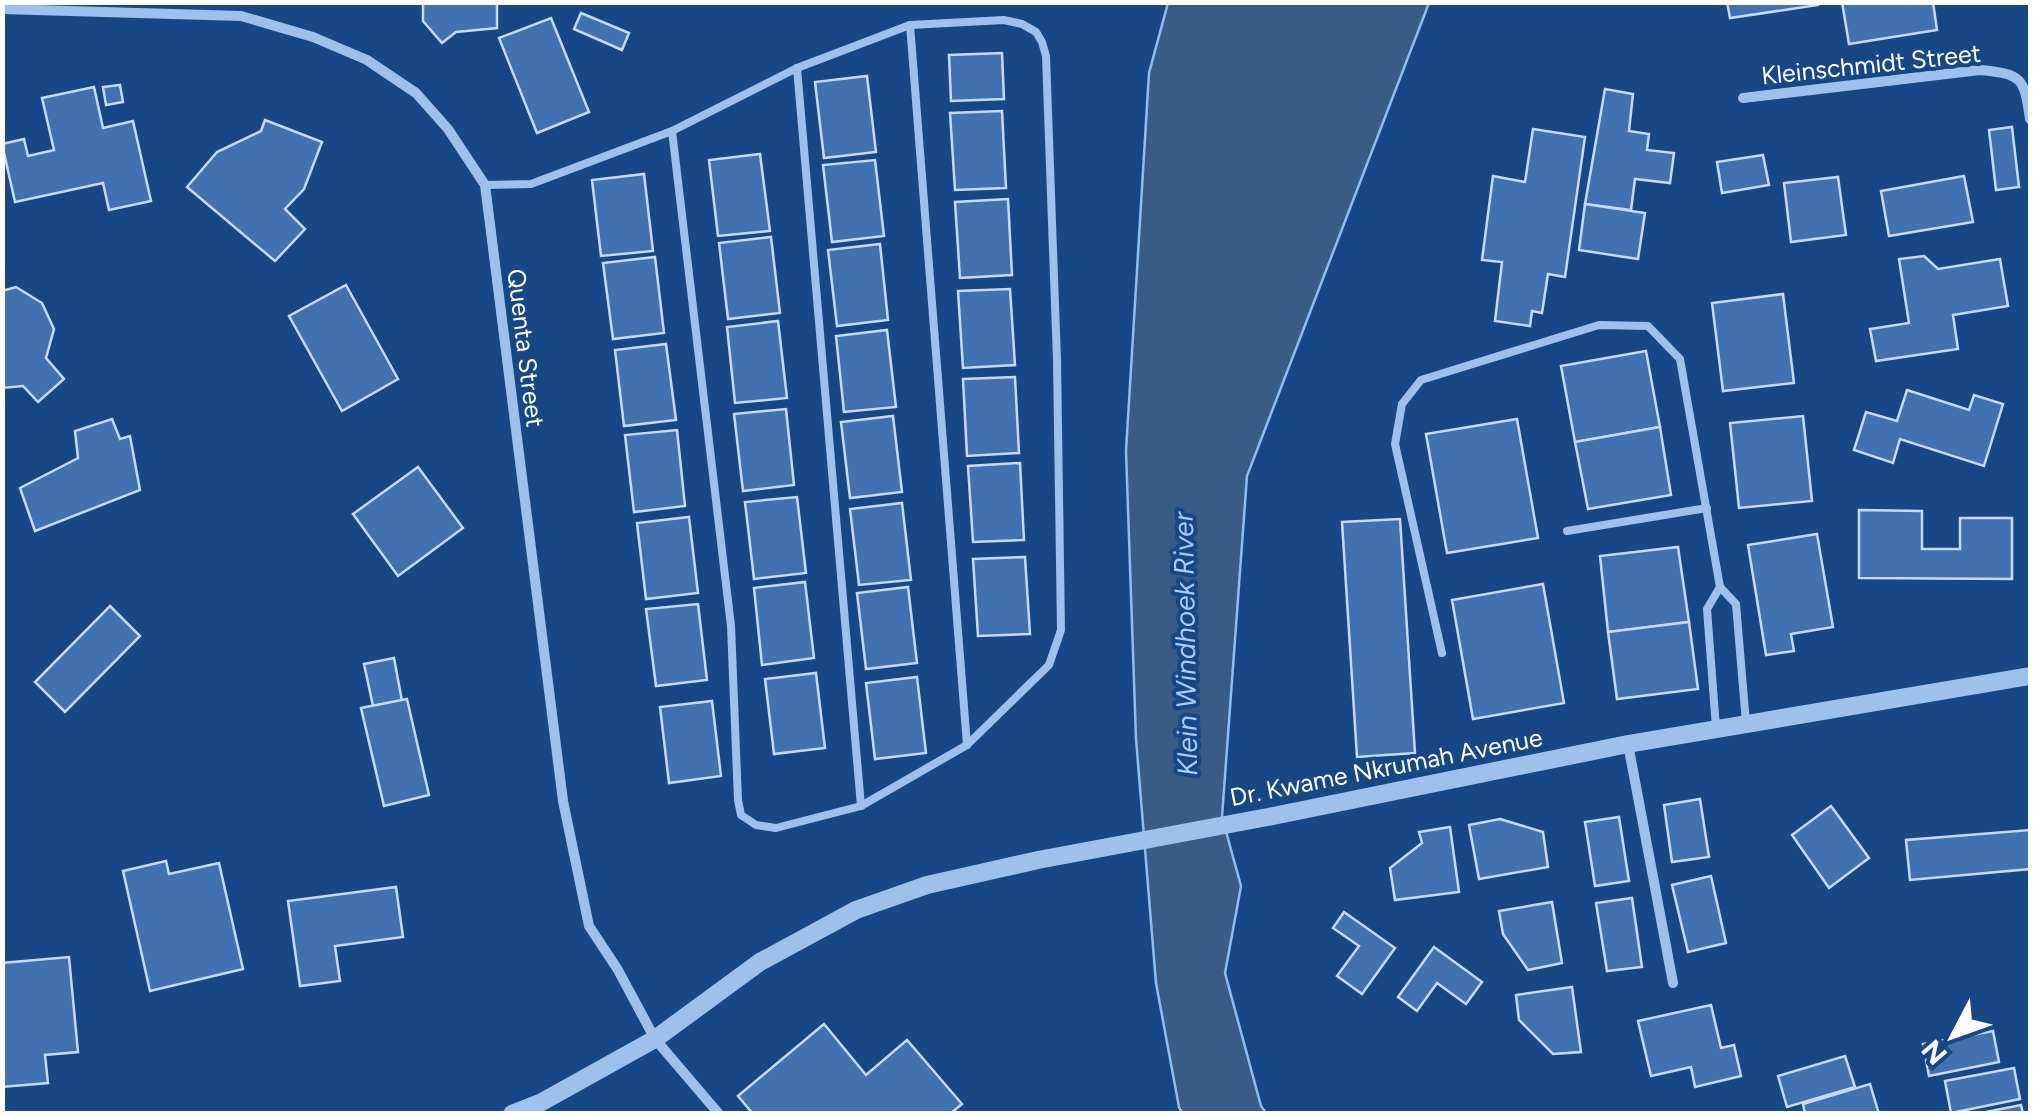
<svg xmlns="http://www.w3.org/2000/svg" width="2033" height="1116" viewBox="0 0 2033 1116" font-family="Figtree,sans-serif">
<style>
.water{fill:#385b88;stroke:#90bcef;stroke-width:2.5}
.building{fill:#4171ae;stroke:#c3dbf9;stroke-width:2.5}
.lines{fill:none;stroke-linecap:round;stroke-linejoin:round}
.service{stroke:#9dc1ec;stroke-width:8}
.minor{stroke:#9dc1ec;stroke-width:10}
.tertiary{stroke:#9dc1ec;stroke-width:18}
.labels{text-anchor:middle;dominant-baseline:central;stroke-width:8;stroke-linejoin:round;paint-order:stroke}
.street-label{font-size:25px;fill:#fff;stroke:#184785}
.water-label{font-size:28px;font-style:italic;fill:#a9cbf4;stroke:#184785}
</style>
<rect width="100%" height="100%" fill="#184785"/>
<path class="water" d="M1168 3H1429L1247 476 1222 817 1241 886 1225 973 1261 1106 1266 1113H1182L1179 1107 1156 983 1136 739 1126 451 1149 73Z"/>
<g class="building">
<path d="M423 2H497V28L456 32 442 43 423 21Z"/>
<path d="M1727 2H1818V5L1730 18Z"/>
<path d="M1842 2H1933L1937 30 1849 44Z"/>
<path d="M581 13 629 33 622 50 574 29Z"/>
<path d="M551 18 589 112 537 133 499 38Z"/>
<path d="M1002 53 1004 99 951 101 949 55Z"/>
<path d="M867 76 876 152 824 158 815 82Z"/>
<path d="M120 85 123 102 106 105 103 87Z"/>
<path d="M94 87 103 128 133 121 151 201 109 210 103 183 15 202 2 144 24 139 28 156 54 150 42 98Z"/>
<path d="M1605 89 1633 94 1629 131 1649 134 1647 150 1674 153 1670 183 1635 179 1631 210 1585 204Z"/>
<path d="M1002 111 1006 188 955 190 950 113Z"/>
<path d="M265 120 322 142 304 189 285 209 305 229 275 261 187 187 217 152 261 131Z"/>
<path d="M2012 127 2019 187 1996 190 1989 130Z"/>
<path d="M1533 129 1585 137 1565 277 1548 274 1542 313 1532 311 1530 326 1495 321 1502 262 1482 260 1493 176 1525 182Z"/>
<path d="M760 154 770 231 718 236 709 160Z"/>
<path d="M1763 155 1769 185 1722 193 1717 162Z"/>
<path d="M875 160 884 236 832 242 823 165Z"/>
<path d="M644 174 653 251 601 256 592 180Z"/>
<path d="M1964 176 1973 222 1889 236 1881 191Z"/>
<path d="M1838 177 1846 235 1791 242 1784 183Z"/>
<path d="M1008 199 1012 275 960 278 955 202Z"/>
<path d="M1585 204 1645 213 1638 259 1579 250Z"/>
<path d="M771 237 780 313 728 319 719 243Z"/>
<path d="M880 244 888 320 837 326 828 250Z"/>
<path d="M1924 256 1938 269 2000 259 2008 306 1953 315 1958 349 1876 361 1870 329 1909 323 1899 259Z"/>
<path d="M655 257 664 333 613 339 603 263Z"/>
<path d="M346 285 398 379 342 411 289 316Z"/>
<path d="M16 287 42 303 54 329 46 358 64 379 38 402 23 386 2 388V291Z"/>
<path d="M1010 289 1015 365 963 368 958 291Z"/>
<path d="M1783 294 1794 383 1723 391 1712 303Z"/>
<path d="M778 321 787 398 735 403 727 327Z"/>
<path d="M887 330 896 407 844 412 836 336Z"/>
<path d="M666 344 676 420 624 426 615 350Z"/>
<path d="M1646 351 1660 427 1575 442 1561 366Z"/>
<path d="M1015 377 1019 453 967 456 963 379Z"/>
<path d="M1907 390 1969 410 1974 395 2003 404 1984 466 1900 439 1893 463 1854 450 1866 412 1897 421Z"/>
<path d="M786 409 794 485 743 491 734 414Z"/>
<path d="M893 416 902 492 850 498 841 422Z"/>
<path d="M1803 416 1812 501 1739 508 1730 423Z"/>
<path d="M112 419 120 439 130 436 140 490 35 531 20 488 78 458 75 431Z"/>
<path d="M1517 419 1538 538 1447 553 1426 434Z"/>
<path d="M1660 427 1671 495 1588 509 1575 442Z"/>
<path d="M677 430 685 506 634 512 625 435Z"/>
<path d="M1020 463 1024 540 973 542 968 466Z"/>
<path d="M418 467 463 528 398 576 353 514Z"/>
<path d="M797 497 806 573 754 579 745 502Z"/>
<path d="M902 503 911 580 859 585 850 509Z"/>
<path d="M1859 510 1922 511V549H1960V518H2012V579L1859 578Z"/>
<path d="M689 517 698 593 646 599 637 523Z"/>
<path d="M1400 519 1415 753 1357 757 1342 522Z"/>
<path d="M1817 534 1833 627 1791 634 1794 651 1766 655 1748 545Z"/>
<path d="M1678 547 1689 622 1608 632 1600 556Z"/>
<path d="M1025 557 1030 634 978 636 973 559Z"/>
<path d="M805 582 814 658 762 665 754 588Z"/>
<path d="M1543 584 1564 703 1473 719 1452 600Z"/>
<path d="M908 587 917 663 866 669 857 593Z"/>
<path d="M698 604 707 680 656 686 646 609Z"/>
<path d="M110 606 140 636 65 712 35 682Z"/>
<path d="M1689 622 1698 689 1617 699 1608 632Z"/>
<path d="M394 658 402 701 373 706 364 664Z"/>
<path d="M816 673 825 748 774 754 765 679Z"/>
<path d="M917 677 926 753 875 759 866 683Z"/>
<path d="M407 699 429 795 384 806 361 708Z"/>
<path d="M712 701 721 776 669 783 660 707Z"/>
<path d="M1700 799 1709 857 1672 862 1664 805Z"/>
<path d="M1831 806 1869 858 1829 888 1792 835Z"/>
<path d="M1619 817 1629 881 1595 886 1585 822Z"/>
<path d="M1500 819 1543 832 1548 867 1479 879 1469 825Z"/>
<path d="M1450 827 1459 892 1395 900 1390 868 1422 843 1419 832Z"/>
<path d="M2030 830V869L1910 880 1906 840Z"/>
<path d="M166 861 169 874 219 863 243 969 150 991 123 871Z"/>
<path d="M1711 876 1726 943 1688 952 1672 885Z"/>
<path d="M396 887 403 937 335 946 340 981 300 986 288 901Z"/>
<path d="M1632 898 1642 967 1607 971 1596 903Z"/>
<path d="M1552 902 1562 963 1528 970 1503 934 1499 911Z"/>
<path d="M1344 912 1395 948 1362 994 1337 976 1359 946 1333 928Z"/>
<path d="M1434 947 1482 982 1466 1004 1437 983 1417 1011 1398 997Z"/>
<path d="M69 957 78 1052 45 1055 48 1083 2 1087V963Z"/>
<path d="M1572 987 1581 1052 1553 1054 1519 1020 1516 995Z"/>
<path d="M1711 1005 1721 1048 1734 1045 1741 1076 1695 1087 1691 1067 1651 1076 1638 1021Z"/>
<path d="M824 1024 866 1075 907 1040 962 1104 950 1114H753L738 1096Z"/>
<path d="M1993 1031 1999 1062 1929 1076 1923 1044Z"/>
<path d="M1845 1056 1855 1087 1787 1107 1778 1076Z"/>
<path d="M2014 1068 2020 1099 1951 1113 1945 1081Z"/>
<path d="M1870 1084 1879 1114H1805L1803 1104Z"/>
<path d="M2021 1105 2023 1114H1976Z"/>
</g>
<g class="lines">
<g class="service">
<path d="M910 25 967 745"/>
<path d="M797 68 861 806"/>
<path d="M485 185 531 184 672 131 797 68 910 25 1004 20 1022 24 1036 32 1042 42 1046 56 1057 360 1061 630 1049 665 967 745 861 806 776 828 756 825 741 815 738 800 731 626 672 131"/>
<path d="M1567 531 1707 508"/>
<path d="M1442 653 1395 444 1402 404 1421 380 1599 325 1648 326 1680 359 1720 587 1736 604 1746 723"/>
<path d="M1716 728 1707 609 1720 587"/>
</g>
<g class="minor">
<path d="M2 9 241 16 313 37 367 60 416 93 448 129 485 185 563 801 589 926 618 970 655 1039 719 1114"/>
<path d="M1743 98 1980 70C2023 74 2024 78 2030 119"/>
<path d="M1628 744 1673 983"/>
</g>
<path class="tertiary" d="M512 1114 540 1103 655 1039 760 962 856 910 927 885 1038 860 1273 816 1628 744 2030 676"/>
</g>
<g class="labels">
<g class="street-label">
<text transform="translate(1871 64) rotate(-6)">Kleinschmidt Street</text>
<text transform="translate(526 348) rotate(83)">Quenta Street</text>
<text transform="translate(1386 767) rotate(-11)">Dr. Kwame Nkrumah Avenue</text>
</g>
<g class="water-label">
<text transform="translate(1185 644) rotate(-91)">Klein Windhoek River</text>
</g>
</g>
<rect width="2033" height="1116" fill="none" stroke="#ffffff" stroke-width="10"/>
<g transform="translate(1953 1036) rotate(229)" stroke="#184785" stroke-width="8" paint-order="stroke">
<path d="M0-8L18 38L0 25L-18 38Z" fill="#ffffff"/>
<text y="-15" font-size="28" font-weight="bold" text-anchor="middle" fill="#ffffff">N</text>
</g>
</svg>
